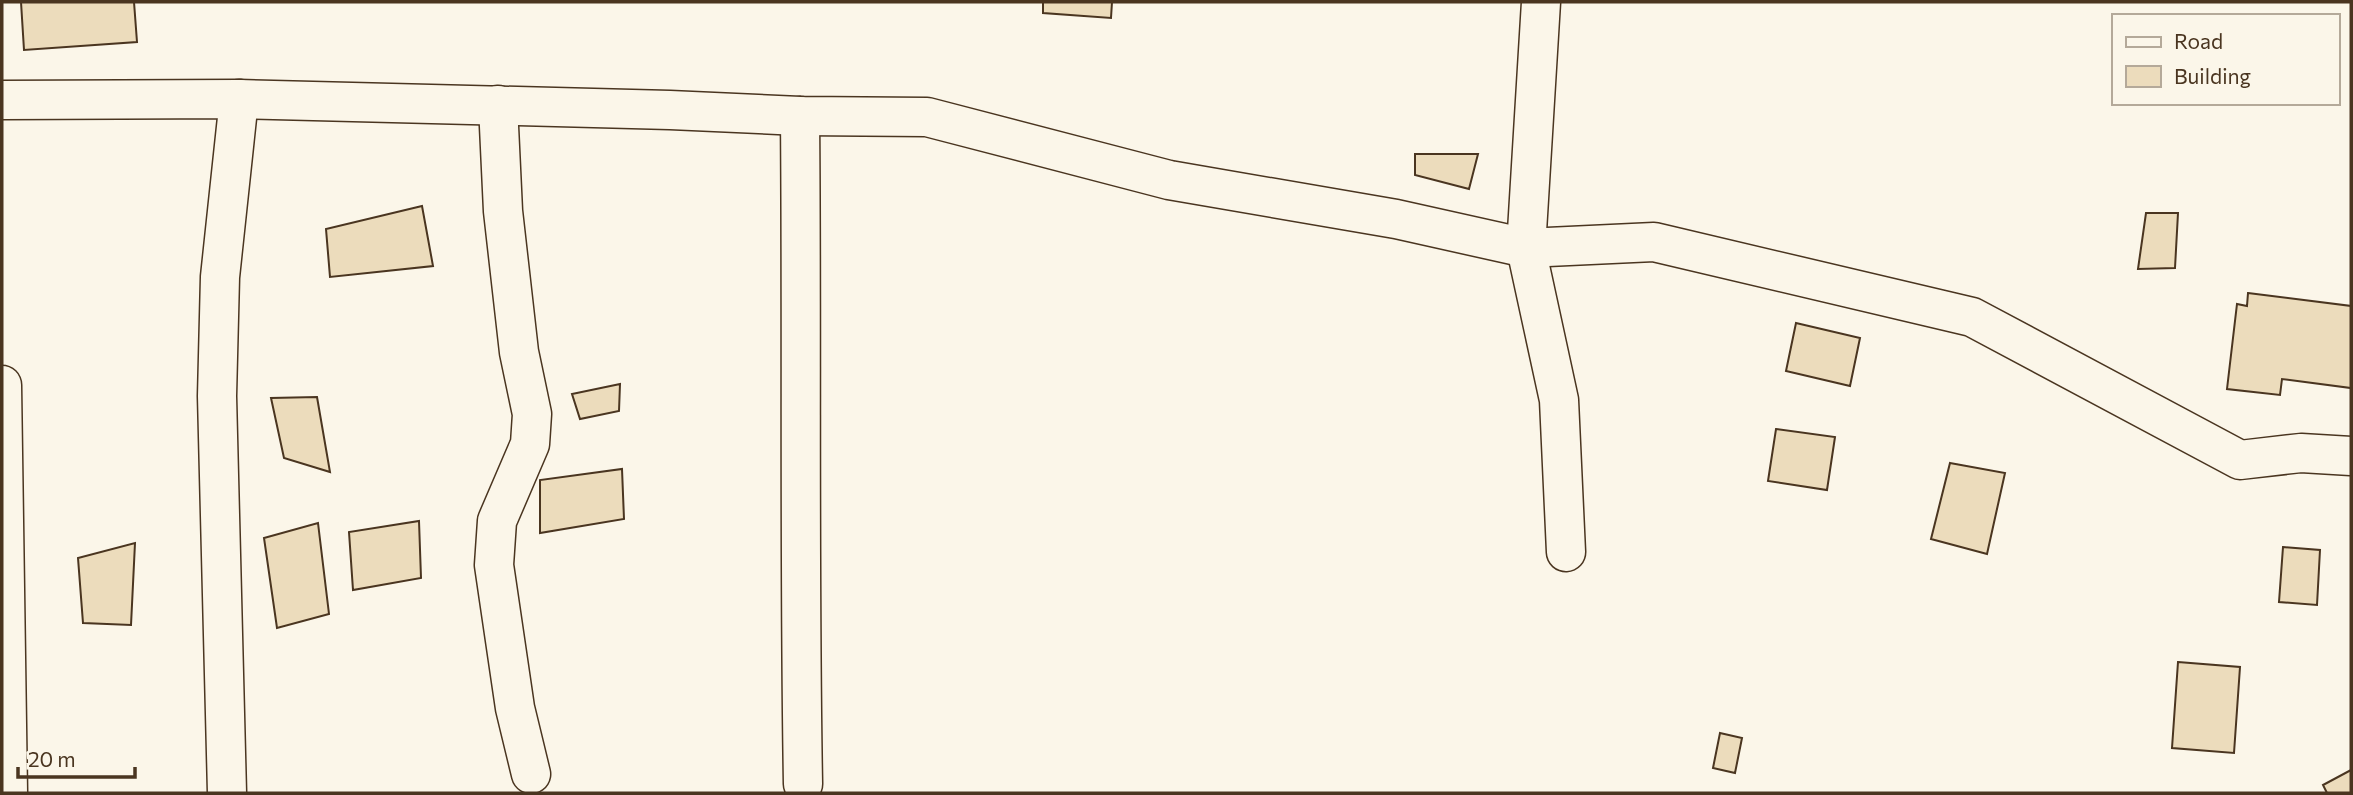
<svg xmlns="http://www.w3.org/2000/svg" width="2353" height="795" viewBox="0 0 2353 795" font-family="Commissioner,sans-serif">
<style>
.building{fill:#ecdcbc;stroke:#4a3520;stroke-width:2}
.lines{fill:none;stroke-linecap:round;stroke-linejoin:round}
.minor-casing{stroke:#4a3520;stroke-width:41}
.minor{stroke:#fbf6e9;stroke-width:38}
</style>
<rect width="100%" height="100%" fill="#fbf6e9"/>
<g class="building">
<path d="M21 2H134L137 42 24 50Z"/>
<path d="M1043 2H1112L1111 18 1043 13Z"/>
<path d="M1415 154H1478L1469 189 1415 175Z"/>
<path d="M422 206 433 266 330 277 326 229Z"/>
<path d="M2146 213H2178L2175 268 2138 269Z"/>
<path d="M2248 293 2351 306V388L2282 379 2280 395 2227 389 2237 304 2247 306Z"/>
<path d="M1796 323 1860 338 1850 386 1786 371Z"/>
<path d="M620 384 619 411 580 419 572 394Z"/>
<path d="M317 397 330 472 284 458 271 398Z"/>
<path d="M1776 429 1835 437 1827 490 1768 481Z"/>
<path d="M1950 463 2005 473 1987 554 1931 539Z"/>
<path d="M622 469 624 519 540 533V480Z"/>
<path d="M419 521 421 578 353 590 349 532Z"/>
<path d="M318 523 329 614 277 628 264 538Z"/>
<path d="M135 543 131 625 83 623 78 558Z"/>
<path d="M2283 547 2320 550 2317 605 2279 602Z"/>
<path d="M2178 662 2240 667 2234 753 2172 748Z"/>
<path d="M1720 733 1742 738 1735 773 1713 768Z"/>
<path d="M2351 770V793H2327L2323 785Z"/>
</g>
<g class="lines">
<defs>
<g id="minor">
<path d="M1541 2 1526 248 1559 400 1566 552"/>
<path d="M2 100 239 99 670 110 800 116 927 117 1169 180 1396 219 1526 248 1654 242 1972 317 2240 460 2301 453 2351 456"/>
<path d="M498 105 503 211 519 352 532 414 530 444 497 521 494 565 515 708 531 774"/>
<path d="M800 116C802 339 799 561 803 784"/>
<path d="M2 385 8 793"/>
<path d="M227 793 217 396 220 277 239 99"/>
</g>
</defs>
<use href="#minor" class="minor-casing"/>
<use href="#minor" class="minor"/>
</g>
<rect width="2353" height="795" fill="none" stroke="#4a3520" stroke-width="7"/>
<rect x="2112" y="14" width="228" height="91" fill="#fbf6e9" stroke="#b4a999" stroke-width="2"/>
<rect x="2126" y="37" width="35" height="10" fill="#fbf6e9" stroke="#b4a999" stroke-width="2"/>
<text x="2174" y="49" font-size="21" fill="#4a3520">Road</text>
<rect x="2126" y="66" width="35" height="21" fill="#ecdcbc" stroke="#b4a999" stroke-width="2"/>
<text x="2174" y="84" font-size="21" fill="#4a3520">Building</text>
<path d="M18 767v10h117v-10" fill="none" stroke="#4a3520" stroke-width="3.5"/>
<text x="28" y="767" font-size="21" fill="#4a3520" stroke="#fbf6e9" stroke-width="5" paint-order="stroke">20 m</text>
</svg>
